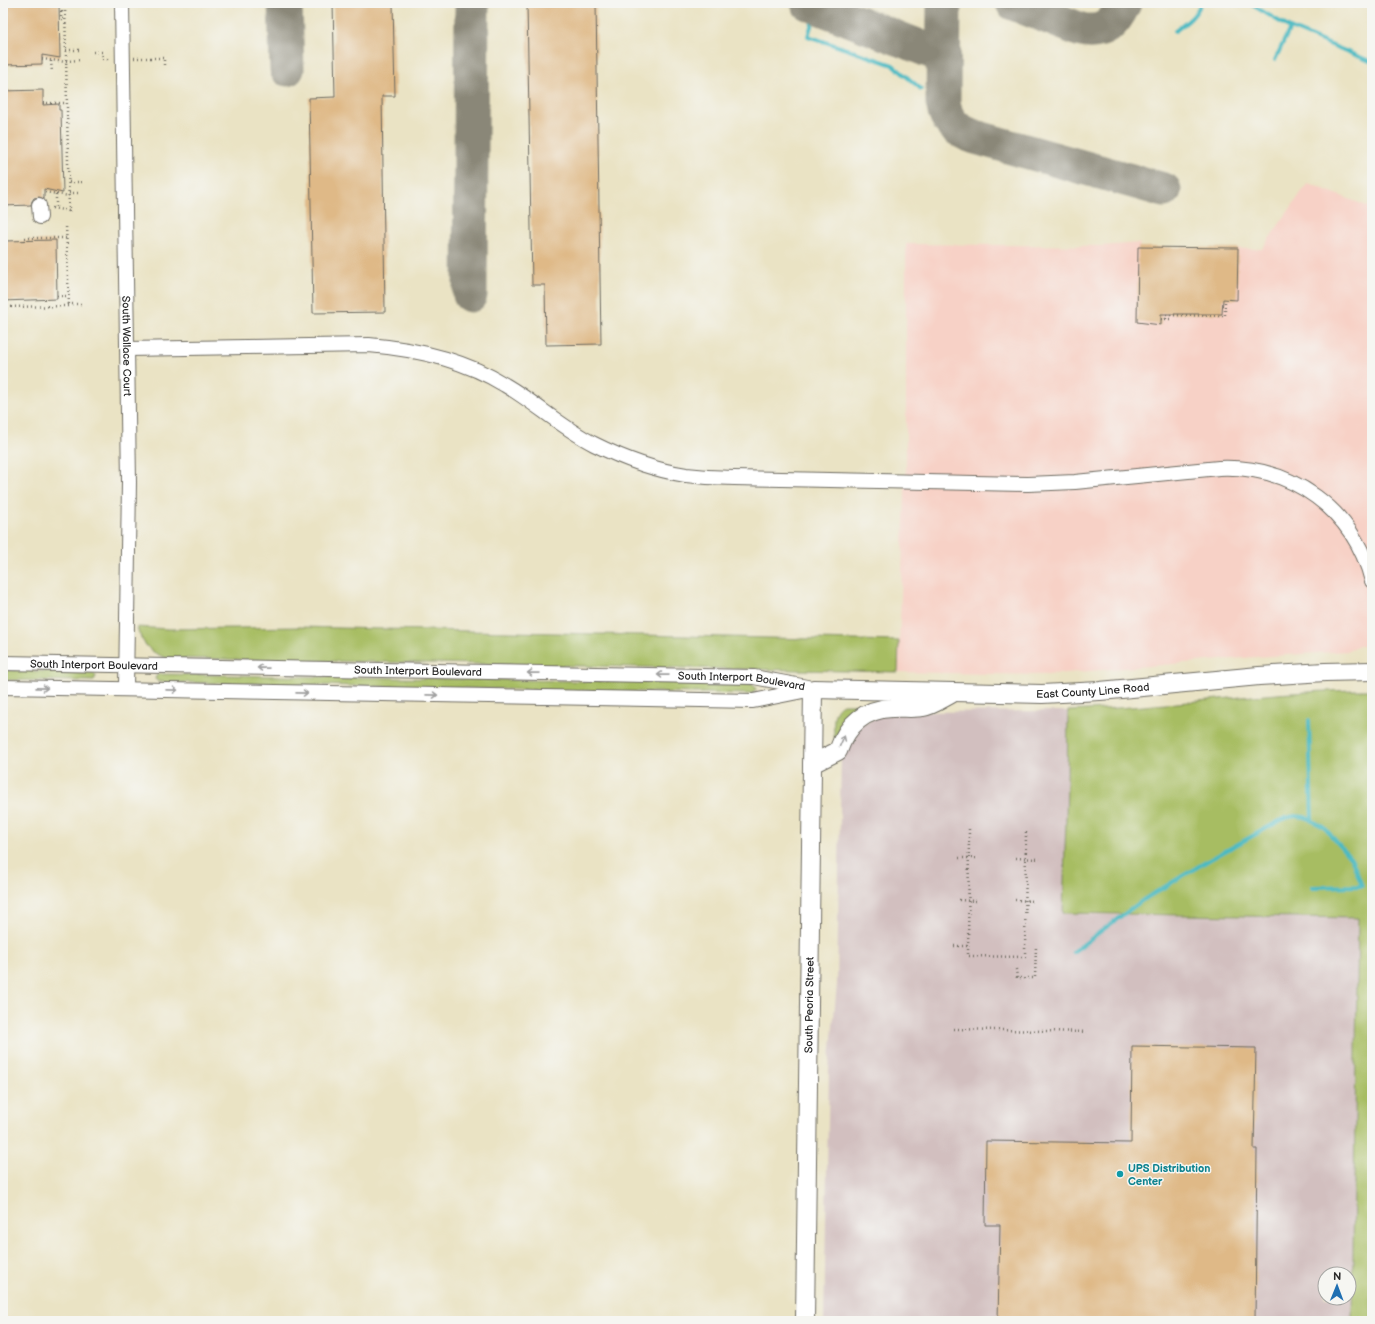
<svg xmlns="http://www.w3.org/2000/svg" width="1375" height="1324" viewBox="0 0 1375 1324" font-family="'Balsamiq Sans',sans-serif">
<style>
.built{fill:#f7d1c6}
.industrial{fill:#d2bfbf;fill-rule:evenodd}
.green{fill:#a7bd62;stroke:#697446}
.lines{fill:none;stroke-linecap:round;stroke-linejoin:round}
.stream{stroke:#4bbac2;stroke-width:4}
.taxiway{stroke:#8a8778;stroke-width:35}
.building{fill:#dfb987}
.minor-casing{stroke:#6e6b61;stroke-width:16}
.major-casing{stroke:#6e6b61;stroke-width:20}
.path{stroke:#6e6b61;stroke-width:2.5;stroke-dasharray:1 3;stroke-linecap:butt}
.minor{stroke:#fff;stroke-width:14}
.major{stroke:#fff;stroke-width:18}
.oneway{stroke:#a0a0a0}
.culture-dot{fill:#0f9aa8;stroke:#f6f6f2;stroke-width:1.5}
.labels{text-anchor:middle;dominant-baseline:central;stroke-width:3;stroke-linejoin:round;paint-order:stroke}
.street-label{font-size:11px;fill:#2b2b2b;stroke:#f6f6f2}
.culture-label{font-size:11px;font-weight:bold;fill:#0d838f;stroke:#f6f6f2;text-anchor:start}
</style>
<rect width="100%" height="100%" fill="#f6f6f2"/>
<filter id="ink" filterUnits="userSpaceOnUse"><feTurbulence type="fractalNoise" baseFrequency=".025" numOctaves="2"/><feDisplacementMap in="SourceGraphic" scale="8" xChannelSelector="R" yChannelSelector="G"/><feConvolveMatrix kernelMatrix="1 2 1 2 8 2 1 2 1" color-interpolation-filters="sRGB"/></filter>
<filter id="wash" filterUnits="userSpaceOnUse"><feTurbulence type="fractalNoise" baseFrequency=".012" numOctaves="4" result="noise"/><feDisplacementMap in="SourceGraphic" scale="16" xChannelSelector="R" yChannelSelector="G"/><feGaussianBlur stdDeviation="0.9" result="paint"/><feColorMatrix in="noise" values="0 0 0 0 0 0 0 0 0 0 0 0 0 0 0 0 0 1.4 0 .05"/><feComposite in="paint" operator="in"/></filter>
<g filter="url(#wash)">
<rect width="100%" height="100%" fill="#eae3c4"/>
<path class="built" d="M1308 183 1372 208V646H1357L1348 651 1256 657 1042 675 898 672 906 468V244L1102 246 1139 243 1140 247 1262 249Z"/>
<path class="industrial" d="M1068 711 1065 914 1358 918 1352 1321H824L829 1069 837 984 841 755 857 726 889 712ZM1325 1274H1349V1298H1325Z"/>
<g class="green">
<path d="M137 627 168 629 299 627 899 641 898 672 167 658C150 653 142 644 137 627Z"/>
<path d="M3 670 92 673H94L96 676 94 681H91L3 680Z"/>
<path d="M159 674 752 684 754 686 756 689 753 693 751 694 159 682 155 679 156 676Z"/>
<path d="M1355 690H1372V1321H1352L1358 918 1063 913 1067 786 1068 711C1164 707 1259 692 1355 690Z"/>
<path d="M843 704H867L835 738 834 737C834 725 831 710 843 704Z"/>
</g>
<g class="lines">
<g class="stream">
<path d="M1249 3 1290 28 1372 62"/>
<path d="M812 23 808 36 893 65 921 89"/>
<path d="M1175 31C1186 23 1196 16 1201 3"/>
<path d="M1275 60 1290 28"/>
<path d="M1309 720 1312 821"/>
<path d="M1073 952 1143 900 1209 860 1285 818 1295 816 1305 817 1324 827 1352 860 1362 886 1312 887"/>
</g>
<g class="taxiway">
<path d="M285 3 287 69"/>
<path d="M808 3 943 56"/>
<path d="M944 3 943 103C946 122 957 131 975 137L1164 190"/>
<path d="M1013 3 1081 30C1104 35 1115 23 1124 3"/>
<path d="M470 295 472 3"/>
</g>
</g>
<g id="blocks">
<g class="building">
<path d="M3 3H59L60 58 42 55V64L3 65Z"/>
<path d="M333 3H393L395 96H382L385 312 313 313 309 98 335 97Z"/>
<path d="M527 3H596L601 344 546 345 545 285H532Z"/>
<path d="M43 90V105L59 104V110H61L63 193 44 189V199L39 197 34 198 32 201 31 205 3 206V91Z"/>
<path d="M56 240 57 299 3 301V241Z"/>
<path d="M1138 247 1238 248 1237 300 1223 299 1222 314H1161V325L1137 322Z"/>
<path d="M1132 1046 1256 1048 1254 1149H1257L1255 1321H998L1000 1225H985L986 1141 1131 1143Z"/>
</g>
</g>
</g>
<g filter="url(#ink)">
<use href="#blocks" fill-opacity="0" stroke="#6e6b61" stroke-width="1"/>
<g class="lines">
<defs>
<g id="minor">
<path id="s1" d="M122 3 129 482 126 689"/>
<path d="M39 205 40 217"/>
<path d="M127 349 369 345C416 349 465 360 505 385 536 403 562 428 594 444 622 458 654 470 686 475 702 477 718 478 734 478L1028 484 1075 482 1219 468C1292 465 1354 510 1372 581"/>
<path id="s2" d="M3 663 754 677 807 687"/>
<path d="M3 687 753 701 813 689"/>
</g>
<g id="major">
<path d="M812 764 838 751C847 725 864 709 892 708 902 707 913 709 923 707 932 706 943 698 951 694"/>
<path id="s3" d="M805 1321 813 689 1042 694 1100 691 1259 676 1325 672 1372 671"/>
</g>
</defs>
<use href="#minor" class="minor-casing"/>
<use href="#major" class="major-casing"/>
<g class="path">
<path d="M65 3 69 213"/>
<path d="M61 12V19H66"/>
<path d="M62 12V3"/>
<path d="M66 50H79"/>
<path d="M93 52H102L103 59H107L110 61"/>
<path d="M134 58H164V67"/>
<path d="M42 59 66 62"/>
<path d="M51 61 52 72"/>
<path d="M66 61 80 60"/>
<path d="M43 103H67"/>
<path d="M69 182H82"/>
<path d="M45 192 69 196"/>
<path d="M69 193H82"/>
<path d="M56 194V208"/>
<path d="M52 208 69 211"/>
<path d="M24 241V238H67"/>
<path d="M57 296H68"/>
<path d="M68 304H81"/>
<path d="M3 307 69 306 66 225"/>
<path d="M1161 319H1171"/>
<path d="M1166 319V315L1225 316V302"/>
<path d="M969 829 968 956 1025 957 1026 829"/>
<path d="M959 858H977"/>
<path d="M1016 858 1040 859"/>
<path d="M959 900 976 901"/>
<path d="M1015 900 1034 901"/>
<path d="M954 946H968"/>
<path d="M1016 969 1017 978H1035L1036 946"/>
<path d="M954 1029 1089 1032"/>
</g>
<use href="#minor" class="minor"/>
<use href="#major" class="major"/>
</g>
<defs><path id="oneway-shaft" d="M-6 0H5M1.5-3L5.5 0L1.5 3" fill="none" stroke-width="1.6" stroke-linecap="round" stroke-linejoin="round"/></defs>
<g class="oneway">
<use href="#oneway-shaft" transform="translate(263 668) rotate(-179)"/>
<use href="#oneway-shaft" transform="translate(533 673) rotate(-179)"/>
<use href="#oneway-shaft" transform="translate(663 675) rotate(-179)"/>
<use href="#oneway-shaft" transform="translate(42 688) rotate(1)"/>
<use href="#oneway-shaft" transform="translate(172 690) rotate(1)"/>
<use href="#oneway-shaft" transform="translate(302 693) rotate(1)"/>
<use href="#oneway-shaft" transform="translate(432 695) rotate(1)"/>
<use href="#oneway-shaft" transform="translate(842 741) rotate(-66)"/>
</g>
</g>
<circle class="culture-dot" cx="1120" cy="1174" r="4"/>
<g class="labels">
<g class="street-label">
<text stroke="none"><textPath href="#s1" startOffset="343">South Wallace Court</textPath></text>
<text stroke="none"><textPath href="#s2" startOffset="91">South Interport Boulevard</textPath></text>
<text stroke="none"><textPath href="#s2" startOffset="415">South Interport Boulevard</textPath></text>
<text stroke="none"><textPath href="#s2" startOffset="739">South Interport Boulevard</textPath></text>
<text stroke="none"><textPath href="#s3" startOffset="912">East County Line Road</textPath></text>
<text stroke="none"><textPath href="#s3" startOffset="316">South Peoria Street</textPath></text>
</g>
<g class="culture-label">
<text x="1128" y="1168">UPS Distribution<tspan x="1128" dy="13">Center</tspan></text>
</g>
</g>
<rect width="1375" height="1324" fill="none" stroke="#f6f6f2" stroke-width="16"/>
<g transform="translate(1337 1286) rotate(1)"><circle r="19" fill="#f6f6f2" stroke="#a5a5a2"/>
<path d="M0-3L7 15L0 10L-7 15Z" fill="#1f6fb2"/>
<text y="-6" font-size="11" font-weight="bold" text-anchor="middle" fill="#2b2b2b">N</text>
</g>
</svg>
